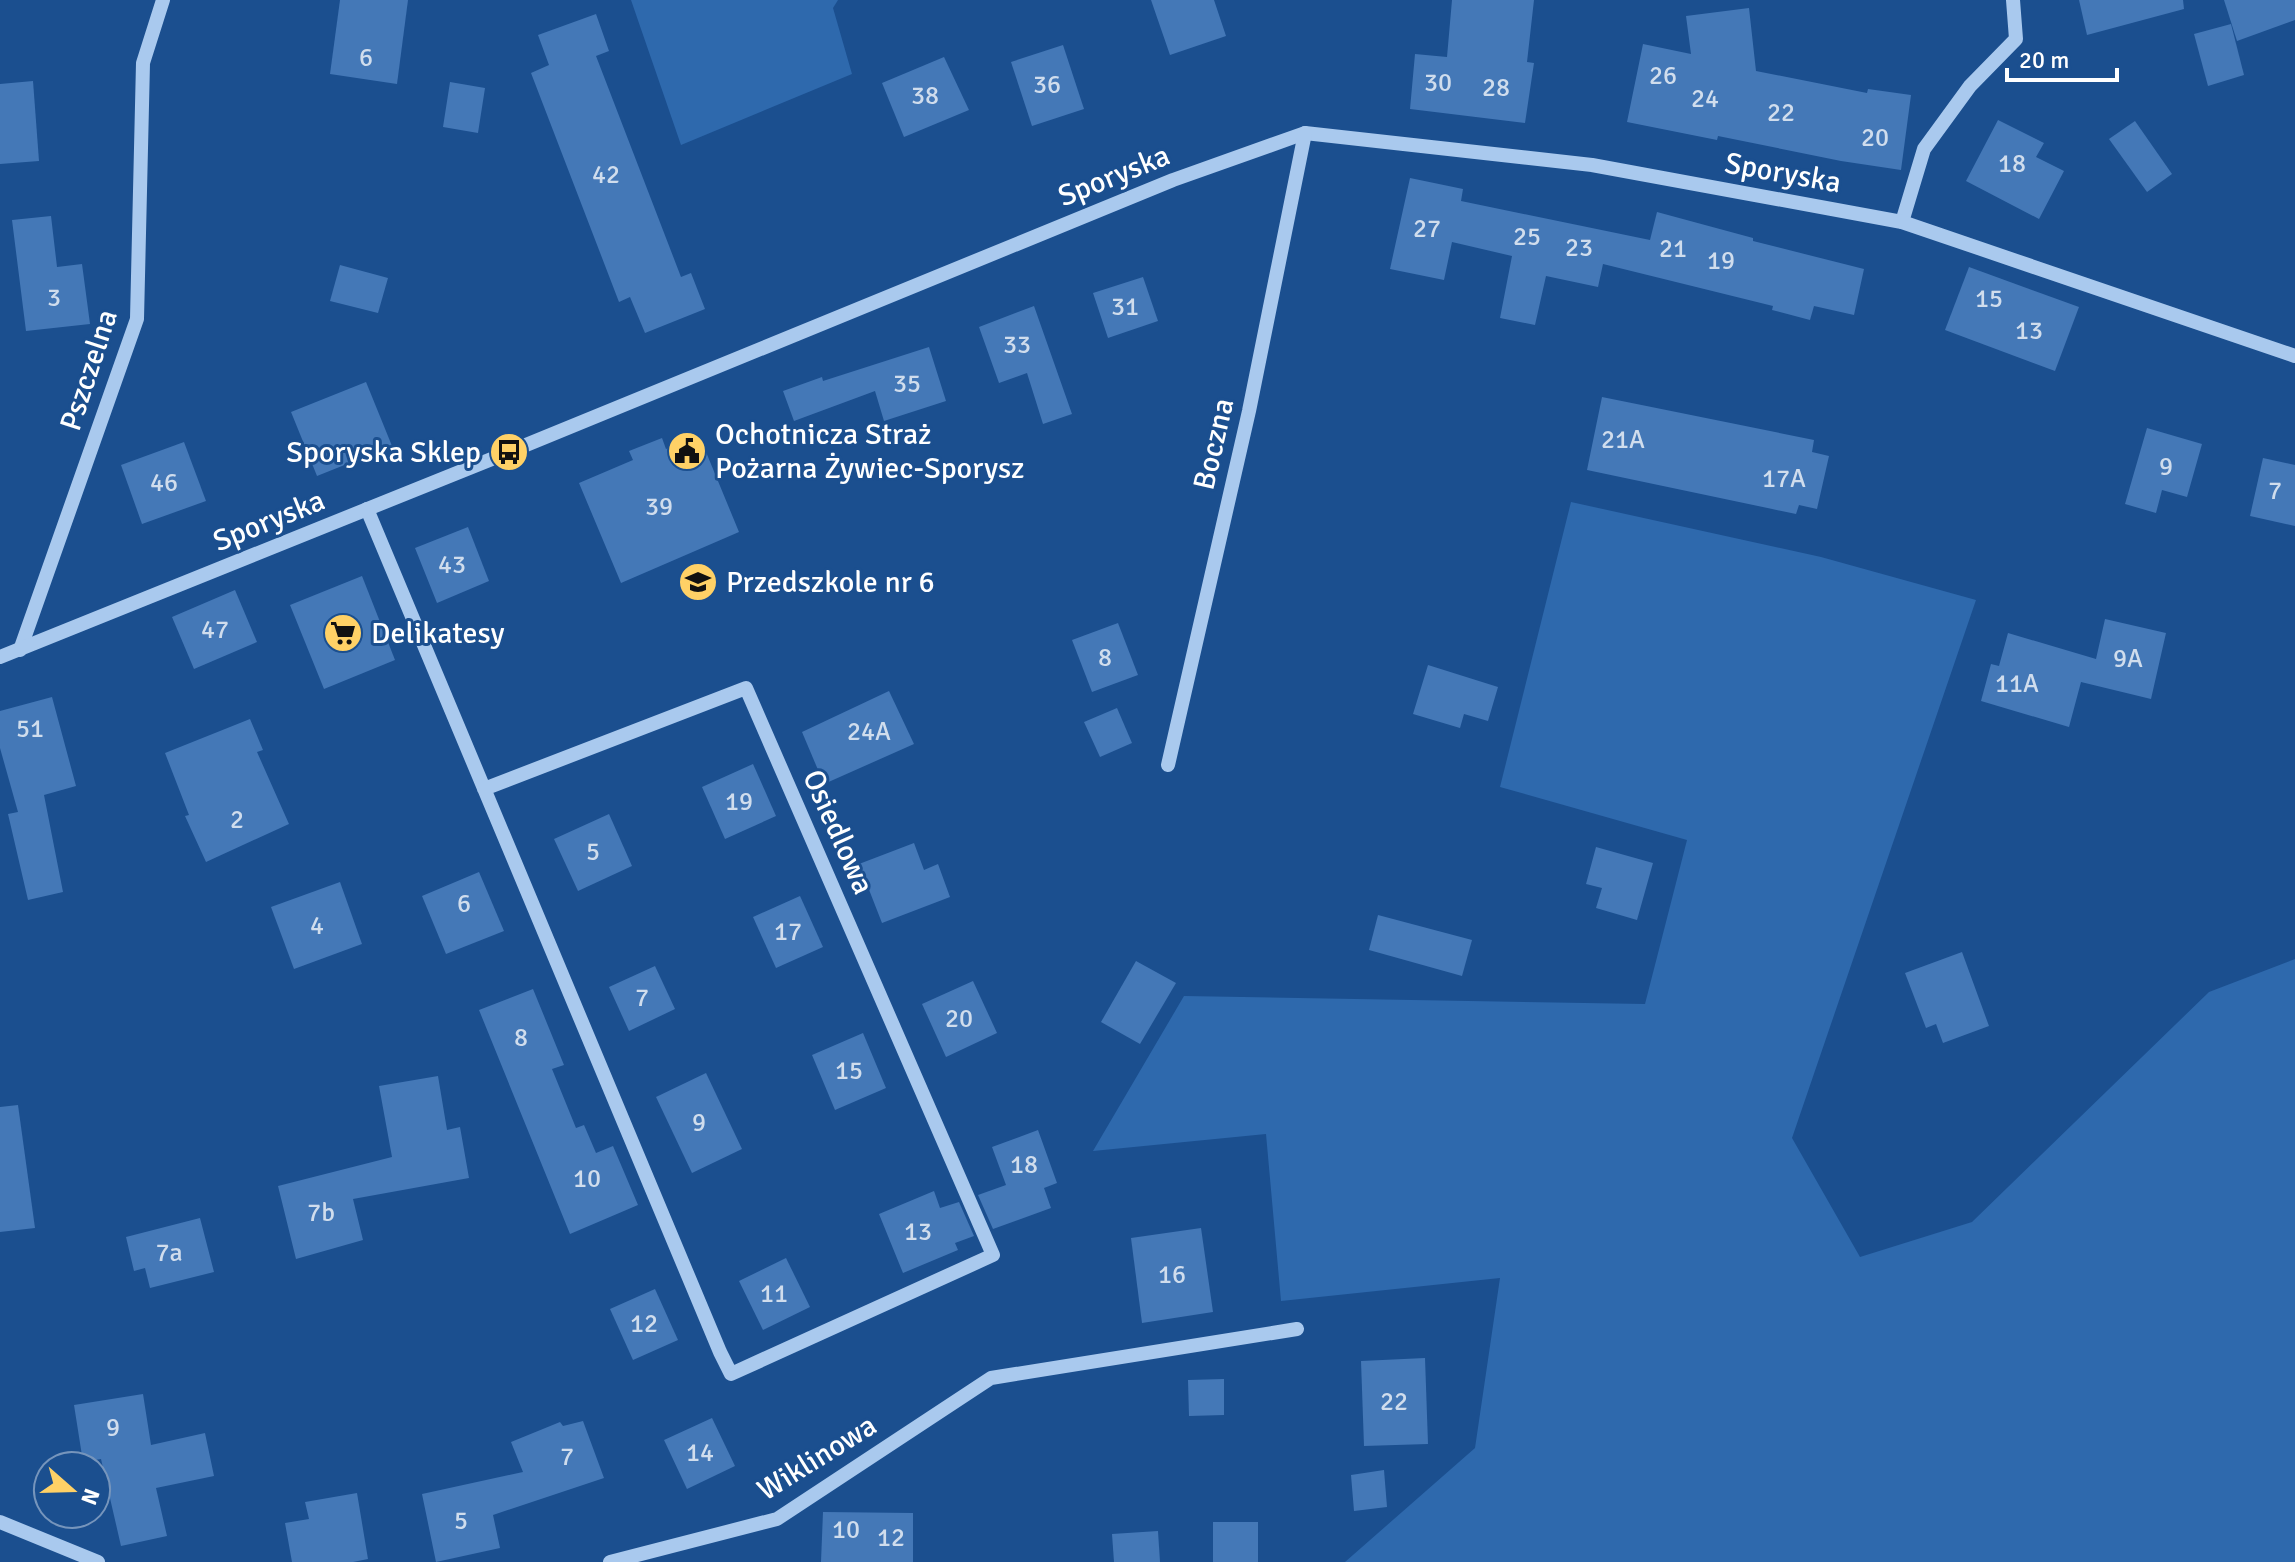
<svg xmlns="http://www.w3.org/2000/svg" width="2295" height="1562" viewBox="0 0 2295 1562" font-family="Signika,sans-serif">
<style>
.green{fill:#2e69ad}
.building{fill:#4478b7}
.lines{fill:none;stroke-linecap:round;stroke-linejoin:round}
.minor{stroke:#a9c9ee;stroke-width:14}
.labels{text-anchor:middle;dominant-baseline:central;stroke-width:6;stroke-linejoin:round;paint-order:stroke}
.number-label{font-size:26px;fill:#d0dded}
.street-label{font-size:30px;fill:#fff;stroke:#1b4f8f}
.poi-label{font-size:30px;fill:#fff;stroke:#1b4f8f;text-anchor:start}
</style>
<rect width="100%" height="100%" fill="#1b4f8f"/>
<g class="green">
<path d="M631 0H838L833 8 852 74 681 145Z"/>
<path d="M1571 502 1821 557 1976 600 1792 1138 1860 1257 1972 1222 2209 992 2295 959V1562H1345L1475 1448 1500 1278 1281 1301 1266 1134 1093 1151 1184 996 1645 1004 1687 840 1500 787Z"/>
</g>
<g class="building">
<path d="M340 0H408L397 84 330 74Z"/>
<path d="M1151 0H1214L1226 36 1170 55Z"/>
<path d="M1452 0H1534L1527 62 1534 63 1525 123 1410 109 1415 54 1447 57Z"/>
<path d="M2079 0H2183L2184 9 2087 35Z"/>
<path d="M2224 0H2295V20L2237 41Z"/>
<path d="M1749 8 1756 71 1867 93 1868 89 1911 95 1901 170 1841 161 1718 136 1717 140 1627 122 1643 44 1691 54 1686 16Z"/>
<path d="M596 14 609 51 596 56 681 277 691 273 705 309 645 333 630 297 619 302 531 73 549 65 538 35Z"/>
<path d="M2231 24 2244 75 2208 86 2194 34Z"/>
<path d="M1063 45 1084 109 1032 126 1011 62Z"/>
<path d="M944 57 969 110 904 137 882 83Z"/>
<path d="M33 81 39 161 0 164V84Z"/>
<path d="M450 82 485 88 478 133 443 127Z"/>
<path d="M1998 120 2044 143 2036 157 2064 171 2039 219 1966 181Z"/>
<path d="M2135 121 2172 174 2147 192 2109 139Z"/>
<path d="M1410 178 1463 189 1461 201 1650 240 1657 212 1753 238V241L1864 269 1854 315 1814 306 1810 320 1772 310 1773 306 1603 264 1598 287 1546 276 1535 325 1500 318 1512 256 1452 242 1444 280 1390 269Z"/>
<path d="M51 216 57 267 82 264 90 324 26 331 12 220Z"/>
<path d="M340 265 388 278 378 313 330 301Z"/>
<path d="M1969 267 2079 307 2055 371 1945 330Z"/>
<path d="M1143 277 1158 321 1108 338 1093 293Z"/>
<path d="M1034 306 1072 414 1043 424 1027 373 999 383 979 327Z"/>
<path d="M929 347 946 401 884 421 875 391 794 421 783 391 822 377 823 381Z"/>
<path d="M366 382 392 446 317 476 291 412Z"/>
<path d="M1602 397 1814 440 1812 452 1829 456 1817 509 1799 505 1796 514 1587 470Z"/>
<path d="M2147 428 2202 444 2187 497 2162 490 2156 513 2125 504Z"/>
<path d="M699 435 739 532 621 583 579 483 633 460 629 451 662 438 666 449Z"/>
<path d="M184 442 206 501 142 524 121 465Z"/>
<path d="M2263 458 2295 465V526L2250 516Z"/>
<path d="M468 527 489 581 437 603 415 548Z"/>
<path d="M362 576 395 660 324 689 290 605Z"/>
<path d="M235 590 257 642 194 669 172 617Z"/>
<path d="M2105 619 2166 633 2151 699 2081 682 2069 727 1981 701 1991 664 1999 666 2008 633 2096 659Z"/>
<path d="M1118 623 1138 675 1092 692 1072 640Z"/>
<path d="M1428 665 1498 687 1488 721 1464 714 1460 728 1413 714Z"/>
<path d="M889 691 914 744 824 784 802 732Z"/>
<path d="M52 697 76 786 44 795 63 892 28 900 8 814 18 812 0 748V711Z"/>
<path d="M1117 708 1132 743 1100 757 1084 722Z"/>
<path d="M250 719 263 750 257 752 289 824 206 862 185 816 189 815 165 753Z"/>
<path d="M753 764 776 816 725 839 702 787Z"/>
<path d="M609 814 632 866 578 891 554 839Z"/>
<path d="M914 843 924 870 938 864 950 897 882 923 859 864Z"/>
<path d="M1596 847 1653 863 1637 920 1596 908 1602 888 1586 884Z"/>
<path d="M479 872 504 931 446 954 422 896Z"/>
<path d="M340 882 362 944 294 969 271 907Z"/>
<path d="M800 896 823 947 776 968 753 917Z"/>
<path d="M1378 915 1472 940 1462 976 1369 950Z"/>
<path d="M1962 952 1989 1026 1943 1043 1936 1024 1926 1028 1905 973Z"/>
<path d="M1136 961 1176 983 1140 1044 1101 1022Z"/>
<path d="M655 966 675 1009 629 1031 609 987Z"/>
<path d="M973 981 997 1033 946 1057 922 1004Z"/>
<path d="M533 989 564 1065 552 1069 576 1128 584 1125 596 1153 613 1146 638 1205 570 1234 479 1010Z"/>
<path d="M863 1033 886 1088 835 1110 812 1055Z"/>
<path d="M706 1073 742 1149 692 1173 656 1097Z"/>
<path d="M438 1076 447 1130 460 1127 469 1178 353 1199 363 1240 296 1259 278 1186 392 1157 379 1086Z"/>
<path d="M18 1105 35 1228 0 1232V1107Z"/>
<path d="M1038 1130 1057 1183 1044 1188 1051 1208 993 1229 978 1195 1006 1185 992 1147Z"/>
<path d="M934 1191 940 1208 959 1202 974 1236 955 1243 958 1250 903 1273 879 1214Z"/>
<path d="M200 1218 214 1272 150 1288 145 1268 134 1271 126 1237Z"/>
<path d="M1201 1228 1213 1312 1142 1323 1131 1238Z"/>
<path d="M786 1258 810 1307 763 1330 739 1281Z"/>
<path d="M655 1289 678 1340 633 1360 610 1309Z"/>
<path d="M1425 1358 1428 1444 1364 1446 1361 1361Z"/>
<path d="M1224 1379V1415L1189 1416 1188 1380Z"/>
<path d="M143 1394 151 1445 205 1433 214 1476 156 1488 167 1536 121 1546 101 1459 83 1462 74 1405Z"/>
<path d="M712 1418 735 1466 687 1489 664 1440Z"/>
<path d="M583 1421 604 1478 493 1515 500 1548 436 1562 422 1494 523 1472 511 1442 560 1422 563 1426Z"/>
<path d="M1384 1470 1387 1507 1354 1511 1351 1475Z"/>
<path d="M357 1493 368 1559 353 1562H292L285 1523 309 1519 305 1502Z"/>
<path d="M823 1512 913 1513V1562H821Z"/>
<rect x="1213" y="1522" width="45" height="40"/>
<path d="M1158 1531 1160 1562H1114L1112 1534Z"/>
</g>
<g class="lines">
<g class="minor">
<path d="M1902 222 1924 149 1970 86 2016 39 2013 0"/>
<path d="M367 509 720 1352 731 1374 993 1255 746 688 484 789"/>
<path d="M20 650 137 319 143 63 163 0"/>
<path d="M0 657 509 452 1173 180 1305 133 1592 165 1902 222 2295 356"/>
<path d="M1168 765 1249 411 1305 133"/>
<path d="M0 1522 98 1562"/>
<path d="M610 1562 777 1519 991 1378 1297 1329"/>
</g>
</g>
<defs>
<symbol id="civic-disc" viewBox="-11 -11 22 22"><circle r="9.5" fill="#ffd166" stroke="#1b4f8f"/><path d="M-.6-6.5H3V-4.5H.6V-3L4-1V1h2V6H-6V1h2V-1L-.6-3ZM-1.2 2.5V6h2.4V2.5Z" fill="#111"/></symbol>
<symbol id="bus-disc" viewBox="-11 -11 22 22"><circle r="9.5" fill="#ffd166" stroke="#1b4f8f"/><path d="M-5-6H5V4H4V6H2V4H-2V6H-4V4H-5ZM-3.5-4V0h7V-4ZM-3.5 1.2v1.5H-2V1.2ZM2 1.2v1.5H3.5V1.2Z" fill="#111"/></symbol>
<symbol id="school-disc" viewBox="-11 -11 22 22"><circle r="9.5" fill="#ffd166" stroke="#1b4f8f"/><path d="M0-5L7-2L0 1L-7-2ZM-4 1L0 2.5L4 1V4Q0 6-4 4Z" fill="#111"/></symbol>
<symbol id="supermarket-disc" viewBox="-11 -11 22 22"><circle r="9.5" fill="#ffd166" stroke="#1b4f8f"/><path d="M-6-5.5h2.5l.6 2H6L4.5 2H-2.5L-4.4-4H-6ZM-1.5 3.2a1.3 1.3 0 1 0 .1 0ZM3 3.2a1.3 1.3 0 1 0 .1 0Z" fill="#111"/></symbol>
</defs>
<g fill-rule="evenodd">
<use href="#civic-disc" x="665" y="429" width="44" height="44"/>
<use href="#bus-disc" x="487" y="430" width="44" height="44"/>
<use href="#school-disc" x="676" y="560" width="44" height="44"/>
<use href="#supermarket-disc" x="321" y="611" width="44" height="44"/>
</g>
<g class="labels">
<g class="number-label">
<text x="366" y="58">6</text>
<text x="1663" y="76">26</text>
<text x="1438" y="83">30</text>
<text x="1047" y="85">36</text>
<text x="1496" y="88">28</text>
<text x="925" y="96">38</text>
<text x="1705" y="99">24</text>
<text x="1781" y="113">22</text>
<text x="1875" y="138">20</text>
<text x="2012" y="164">18</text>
<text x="606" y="175">42</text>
<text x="1427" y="229">27</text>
<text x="1527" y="237">25</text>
<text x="1579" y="248">23</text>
<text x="1673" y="249">21</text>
<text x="1721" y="261">19</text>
<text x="54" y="298">3</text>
<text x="1989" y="299">15</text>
<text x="1125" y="307">31</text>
<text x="2029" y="331">13</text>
<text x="1017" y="345">33</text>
<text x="907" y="384">35</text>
<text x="1623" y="440">21A</text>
<text x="2166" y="467">9</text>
<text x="1784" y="479">17A</text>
<text x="164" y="483">46</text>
<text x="2275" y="491">7</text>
<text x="659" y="507">39</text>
<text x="452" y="565">43</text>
<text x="215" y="630">47</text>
<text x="1105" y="658">8</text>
<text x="2128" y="659">9A</text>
<text x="2017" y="684">11A</text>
<text x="30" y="729">51</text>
<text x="869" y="732">24A</text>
<text x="739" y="802">19</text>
<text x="237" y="820">2</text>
<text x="593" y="852">5</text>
<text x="464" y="904">6</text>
<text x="317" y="926">4</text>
<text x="788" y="932">17</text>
<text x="642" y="998">7</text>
<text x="959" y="1019">20</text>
<text x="521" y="1038">8</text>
<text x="849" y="1071">15</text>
<text x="699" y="1123">9</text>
<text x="1024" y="1165">18</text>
<text x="587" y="1179">10</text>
<text x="321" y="1213">7b</text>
<text x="918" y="1232">13</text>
<text x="169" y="1253">7a</text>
<text x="1172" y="1275">16</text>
<text x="774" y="1294">11</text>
<text x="644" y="1324">12</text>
<text x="1394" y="1402">22</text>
<text x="113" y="1428">9</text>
<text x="700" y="1453">14</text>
<text x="567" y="1457">7</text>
<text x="461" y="1521">5</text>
<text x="846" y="1530">10</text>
<text x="891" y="1538">12</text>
</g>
<g class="street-label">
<text transform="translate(1783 173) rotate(10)">Sporyska</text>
<text transform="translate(1114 176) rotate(-22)">Sporyska</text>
<text transform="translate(89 370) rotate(-72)">Pszczelna</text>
<text transform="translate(1214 444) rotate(-77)">Boczna</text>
<text transform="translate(269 521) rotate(-22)">Sporyska</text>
<text transform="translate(838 832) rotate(66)">Osiedlowa</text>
<text transform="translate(817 1458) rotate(-32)">Wiklinowa</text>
</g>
<g class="poi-label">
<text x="715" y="434">Ochotnicza Straż<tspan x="715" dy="34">Pożarna Żywiec-Sporysz</tspan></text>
<text x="481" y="452" text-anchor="end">Sporyska Sklep</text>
<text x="726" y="582">Przedszkole nr 6</text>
<text x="371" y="633">Delikatesy</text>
</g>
</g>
<g transform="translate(72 1490) rotate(110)"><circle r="38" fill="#1b4f8f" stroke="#7695bc" stroke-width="2"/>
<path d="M0-6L14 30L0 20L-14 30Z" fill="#ffd166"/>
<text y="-12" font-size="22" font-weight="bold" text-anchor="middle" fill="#ffffff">N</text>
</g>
<path d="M2007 68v12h110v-12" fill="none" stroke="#ffffff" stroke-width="4"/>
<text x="2019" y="68" font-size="24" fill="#ffffff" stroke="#1b4f8f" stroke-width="6" paint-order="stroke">20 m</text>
</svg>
